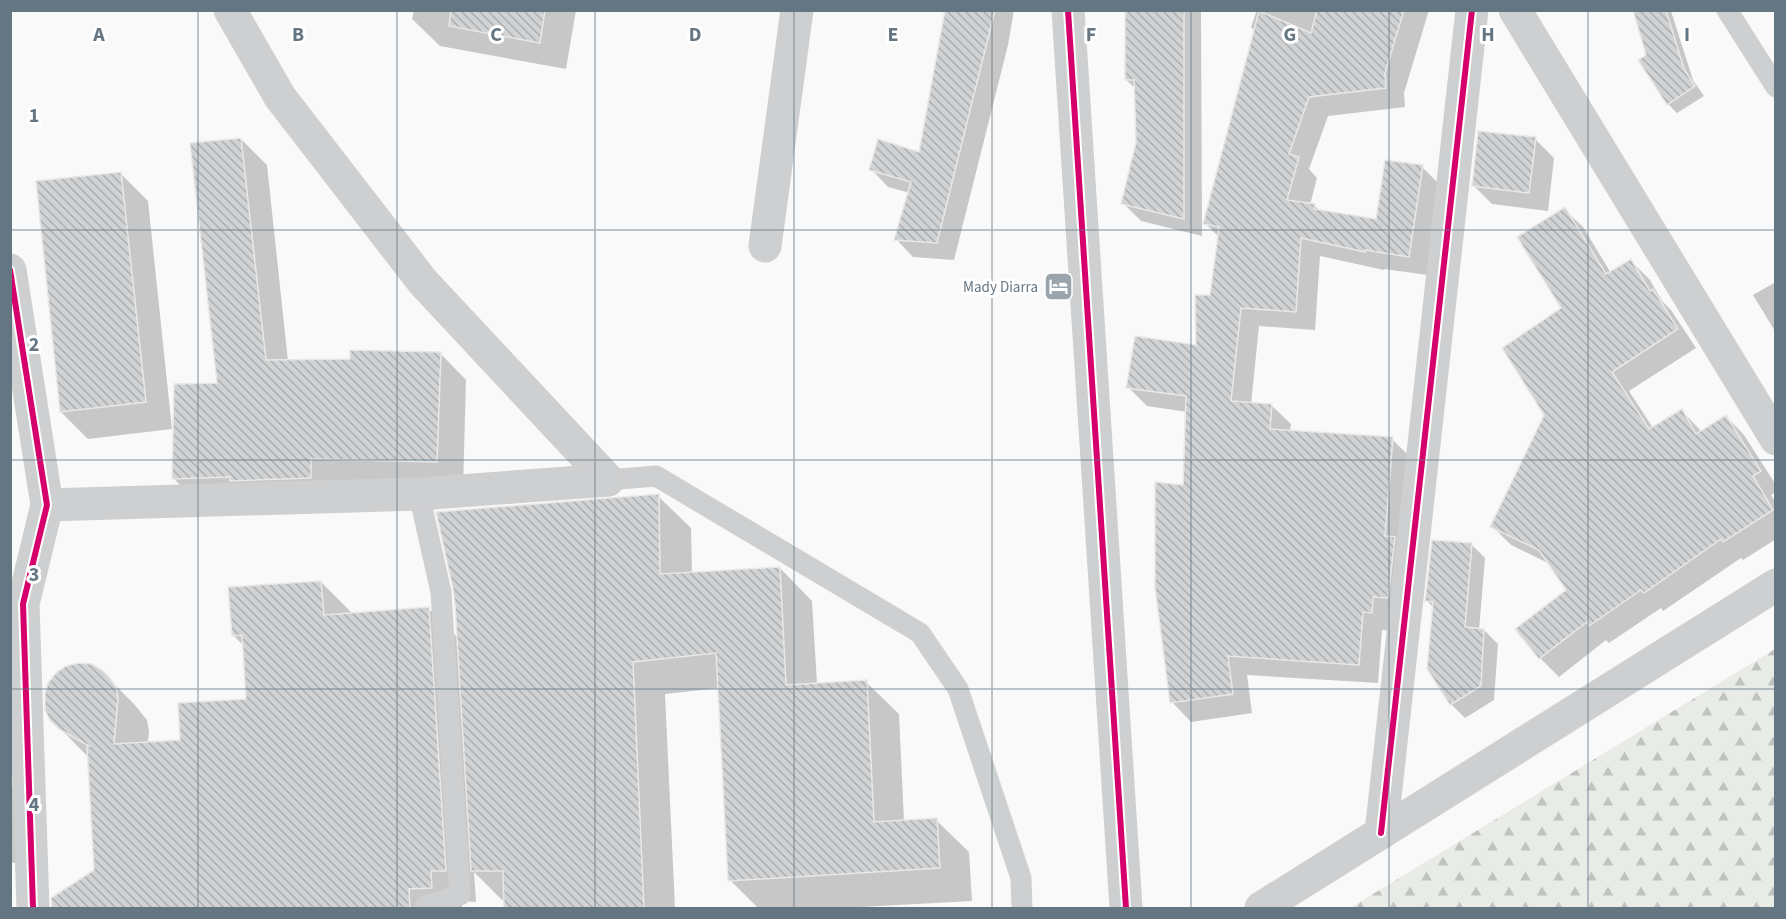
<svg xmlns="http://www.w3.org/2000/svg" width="1786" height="919" viewBox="0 0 1786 919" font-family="'Source Sans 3',sans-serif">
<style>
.forest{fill:url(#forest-firs)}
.shadow{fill:#0003}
.building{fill:url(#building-back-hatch);stroke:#e8e8e8;stroke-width:1.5}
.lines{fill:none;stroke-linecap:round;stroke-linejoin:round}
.service{stroke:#cecfd0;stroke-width:21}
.minor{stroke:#cecfd0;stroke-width:33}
.cycleway-casing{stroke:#fff;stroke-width:10}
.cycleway{stroke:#d6006c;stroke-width:6}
.grid{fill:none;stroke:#657683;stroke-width:1.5;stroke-opacity:0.55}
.labels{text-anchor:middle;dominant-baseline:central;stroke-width:6;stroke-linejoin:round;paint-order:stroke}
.poi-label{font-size:15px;fill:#657683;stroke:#fff;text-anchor:end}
.grid-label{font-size:20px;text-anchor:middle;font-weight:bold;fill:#657683;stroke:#fff;stroke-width:6;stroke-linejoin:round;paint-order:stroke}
</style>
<defs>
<pattern id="forest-firs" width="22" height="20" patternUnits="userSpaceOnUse" patternTransform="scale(1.5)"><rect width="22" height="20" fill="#e8ebe6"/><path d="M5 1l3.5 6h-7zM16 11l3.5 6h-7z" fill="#c0c3c0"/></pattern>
<pattern id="building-back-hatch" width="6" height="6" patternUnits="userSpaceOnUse" patternTransform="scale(1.5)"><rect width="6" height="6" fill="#d0d2d3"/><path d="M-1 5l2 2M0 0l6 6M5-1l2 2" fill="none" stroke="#acafb1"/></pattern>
</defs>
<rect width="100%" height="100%" fill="#f9f9f9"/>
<path class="forest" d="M1775 649V908H1350Z"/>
<g class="shadow">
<path d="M414 10H576L566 69 440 46 412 19Z"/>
<path d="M947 10H1014L1008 45 954 260 913 257 896 239 910 193 888 187 871 169 921 154Z"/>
<path d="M1154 10H1201L1202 236 1141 221 1123 203 1137 142 1136 89 1126 80Z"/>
<path d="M1257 10H1429L1404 93 1405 107 1328 116 1309 169 1317 178 1310 205H1314L1320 211 1377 221 1422 167 1441 186 1428 275 1384 269V270L1320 256 1315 330 1259 326 1251 404 1271 405 1291 424 1290 431 1392 439 1411 458 1391 631 1382 630 1378 683 1247 675 1252 713 1191 722 1172 702 1184 486 1187 412 1147 406 1128 387 1197 347 1211 296 1219 237 1205 223 1255 31 1251 27Z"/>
<path d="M1634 10 1671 11 1693 80 1704 96 1677 113 1668 104Z"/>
<path d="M241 139 267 165 288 361 351 360 440 353 466 380 463 488 200 505 174 479 219 384Z"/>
<path d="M1535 139 1554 158 1548 211 1492 204 1473 185Z"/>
<path d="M121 174 148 201 172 429 88 439 61 412Z"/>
<path d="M1564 209 1583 227 1611 273 1631 261 1650 280 1662 301 1671 310 1696 348 1629 391 1653 428 1682 411 1702 432 1726 416 1744 435 1776 485V492L1771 495 1776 503V539L1743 560 1741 558 1663 611 1661 608 1609 643 1606 640 1559 677 1540 658 1568 591 1550 564 1511 545 1492 526 1545 414 1563 308Z"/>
<path d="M1776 282V333L1753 295Z"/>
<path d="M658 496 691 528 692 573 780 568 812 601 817 684 866 682 899 714 904 821 936 820 969 852 972 901 842 908H758L730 880 720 688 665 694 675 908H505V903L474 872 476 902 462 901V908H191L96 871 89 758 51 719 101 671 134 704 147 720 149 731 148 743 183 759 247 700 244 646 233 635 321 582 352 613 429 609 459 639Z"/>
<path d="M1471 544 1485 558 1479 630H1484L1498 644 1494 700 1465 718 1451 704 1434 608 1427 601Z"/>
<path d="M10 784 24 797 29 862 10 863Z"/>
</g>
<g class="building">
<path d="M451 10H545L540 43 449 26Z"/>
<path d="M945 10H995L937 243 894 240 911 182 869 170 878 139 919 152Z"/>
<path d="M1125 10H1184V219L1121 204 1136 142 1134 80H1125Z"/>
<path d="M1317 10H1404L1385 73 1386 88 1309 97 1289 154 1299 157 1287 200 1315 204 1314 209 1376 219 1385 160 1423 165 1409 257 1365 250V252L1301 238 1296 312 1241 308 1231 401 1272 404 1270 429 1393 437 1385 536 1395 537 1388 598 1373 597 1372 613 1363 612 1359 665 1228 656 1233 694 1170 703 1155 587V482L1183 485 1186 396 1126 388 1135 336 1196 345 1195 295H1210L1219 227 1203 224 1259 11 1311 33Z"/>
<path d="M1633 10H1666L1684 69 1695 86 1667 105 1638 60 1646 55Z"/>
<path d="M1478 131 1536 137 1529 193 1472 186Z"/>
<path d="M241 138 266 360 350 359V350L441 352 437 462 311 459V478L230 481V477L172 479 174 384 217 383 190 143Z"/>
<path d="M121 172 146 402 60 412 36 181Z"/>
<path d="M1565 207 1606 274 1631 259 1650 291 1653 289 1678 329 1612 372 1649 429 1682 409 1696 434 1726 415 1761 471 1753 476 1773 510 1723 542 1721 539 1644 593 1641 590 1589 626 1587 622 1539 659 1515 629 1566 590 1539 550 1490 527 1544 415 1502 348 1561 308 1517 237Z"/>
<path d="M659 494 660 574 780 567 786 685 867 680 874 822 937 818 940 868 728 881 716 653 633 662 644 909H504L503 871H471L455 605 453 589 436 512Z"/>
<path d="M1432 540 1472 543 1465 627 1484 629 1481 686 1450 705 1427 669 1433 602 1425 601Z"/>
<path d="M321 581 324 615 429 607 446 871H431L432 888 409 889 410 909H52L51 898 94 870 87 746H89L59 729 50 720 45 710V693L48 683 56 673 66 666 79 663 92 664 102 670 109 677 116 687 118 698 114 744 180 740 178 703 246 699 242 635 232 636 228 587Z"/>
</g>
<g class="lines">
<g class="service">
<path d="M1727 10 1776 87"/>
<path d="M608 480 656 476 920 633 958 689 1021 878 1022 908"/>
<path d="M419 494 441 592 460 895 425 906 426 908"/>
</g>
<g class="minor">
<path d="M230 10 280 97 423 282 608 480"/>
<path d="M1068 10 1126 908"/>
<path d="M1515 10 1776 439"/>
<path d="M765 246 797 10"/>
<path d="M10 270 47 505 23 604 33 908"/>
<path d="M47 505 419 494 608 480"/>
<path d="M1381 833 1472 10"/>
<path d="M1261 908 1776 585"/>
</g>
<defs>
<g id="cycleway">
<path d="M1068 10 1126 908"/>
<path d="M10 270 47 505 23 604 33 908"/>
<path d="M1381 833 1472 10"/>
</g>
</defs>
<use href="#cycleway" class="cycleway-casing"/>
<use href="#cycleway" class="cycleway"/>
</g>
<path class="grid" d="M198 10V908M397 10V908M595 10V908M794 10V908M992 10V908M1191 10V908M1389 10V908M1588 10V908M10 230H1776M10 460H1776M10 689H1776"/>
<defs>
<symbol id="hotel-square" viewBox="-11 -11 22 22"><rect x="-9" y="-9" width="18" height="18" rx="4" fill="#99a4ac" stroke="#fff"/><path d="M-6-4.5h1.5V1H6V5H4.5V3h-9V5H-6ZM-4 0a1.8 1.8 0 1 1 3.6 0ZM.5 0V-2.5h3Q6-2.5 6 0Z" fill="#fff"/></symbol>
</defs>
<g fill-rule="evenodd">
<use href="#hotel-square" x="1042" y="270" width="33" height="33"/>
</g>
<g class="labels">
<g class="poi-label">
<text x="1038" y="287">Mady Diarra</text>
</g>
</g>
<g class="grid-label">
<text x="99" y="41">A</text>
<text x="298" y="41">B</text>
<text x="496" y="41">C</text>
<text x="695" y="41">D</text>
<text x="893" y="41">E</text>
<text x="1091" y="41">F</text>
<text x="1290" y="41">G</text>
<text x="1488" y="41">H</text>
<text x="1687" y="41">I</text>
<text x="34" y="122">1</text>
<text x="34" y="351">2</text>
<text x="34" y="581">3</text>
<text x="34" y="811">4</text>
</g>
<rect width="1786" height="919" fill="none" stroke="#657683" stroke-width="24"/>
</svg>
